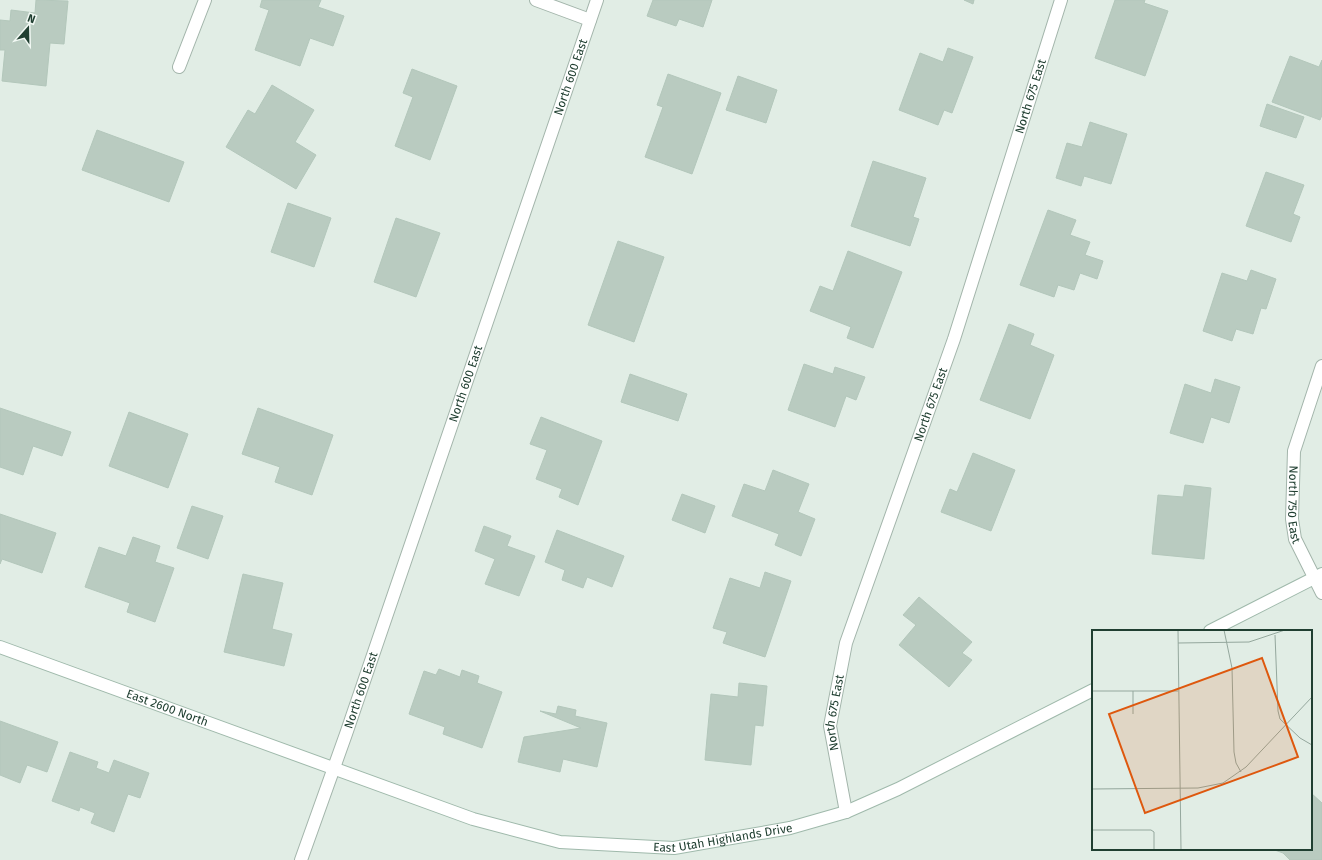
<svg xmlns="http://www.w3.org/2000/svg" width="1322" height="860" viewBox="0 0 1322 860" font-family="'Fira Sans',sans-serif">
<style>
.building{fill:#b9cbc0;stroke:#b3c7bb}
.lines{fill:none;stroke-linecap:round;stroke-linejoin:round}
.street-casing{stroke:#a3b5ab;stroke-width:14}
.secondary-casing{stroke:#9fb9ab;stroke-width:14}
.street{stroke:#fff;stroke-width:12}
.secondary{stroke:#fff;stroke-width:12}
.labels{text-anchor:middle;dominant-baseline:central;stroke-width:3;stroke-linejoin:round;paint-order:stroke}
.street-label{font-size:12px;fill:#203f31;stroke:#f2f9f4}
.inset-road{fill:none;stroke:#94a79d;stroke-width:1}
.view{fill:#de580e;fill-opacity:0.15;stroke:#de580e;stroke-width:2}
.inset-edge{fill:none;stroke:#203f31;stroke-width:2}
</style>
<rect width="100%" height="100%" fill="#e1ede5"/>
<g class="building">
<path d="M36 0 68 1 64 44 50 43 46 86 2 81 5 50H0V20L10 21 11 10 35 13Z"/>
<path d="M262 0H321L318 7 344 16 333 46 310 38 300 66 255 50 269 10 260 7Z"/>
<path d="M653 0H712L703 27 679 19 676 26 647 16Z"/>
<path d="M964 0H974L973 4Z"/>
<path d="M1115 0H1145L1144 3 1168 11 1145 76 1095 58Z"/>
<path d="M948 48 973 57 952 113 944 110 938 125 899 110 920 53 943 62Z"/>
<path d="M1290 56 1319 67 1322 60V115L1320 120 1272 102Z"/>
<path d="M412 69 457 86 430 160 395 146 413 97 403 93Z"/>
<path d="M668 74 721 93 692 174 645 157 663 107 657 105Z"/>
<path d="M738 76 777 90 766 123 726 110Z"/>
<path d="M272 85 314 110 295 142 316 155 296 189 226 147 248 110 255 114Z"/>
<path d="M1267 104 1304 117 1296 138 1260 126Z"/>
<path d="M1090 122 1127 134 1111 184 1084 176 1081 186 1056 178 1067 143 1082 147Z"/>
<path d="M97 130 184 162 169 202 82 170Z"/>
<path d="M873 161 926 178 913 217 919 219 910 246 851 226Z"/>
<path d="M1266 172 1304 185 1293 214 1300 217 1291 242 1246 226Z"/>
<path d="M288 203 331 218 314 267 271 252Z"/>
<path d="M1048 210 1076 220 1070 235 1090 242 1085 255 1103 261 1097 279 1080 273 1074 290 1058 285 1054 297 1020 285Z"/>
<path d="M396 218 440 233 416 297 374 282Z"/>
<path d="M618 241 664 257 634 342 588 325Z"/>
<path d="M848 251 902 272 873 348 847 338 851 327 810 311 820 286 833 291Z"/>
<path d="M1251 270 1276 279 1266 309 1261 308 1253 334 1236 329 1232 341 1203 331 1222 273 1247 281Z"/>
<path d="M1009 324 1034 334 1030 345 1054 355 1030 419 980 400Z"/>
<path d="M804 364 833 374 835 367 865 377 856 400 846 396 835 427 788 410Z"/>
<path d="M630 374 687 394 678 421 621 402Z"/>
<path d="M1215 379 1240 387 1229 423 1211 417 1203 443 1170 433 1185 384 1211 393Z"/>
<path d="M0 408 71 432 62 456 33 446 23 475 0 467Z"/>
<path d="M258 408 333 435 312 495 275 482 280 467 242 454Z"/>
<path d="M129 412 188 434 168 488 109 466Z"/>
<path d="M541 417 602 441 578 505 559 497 562 489 536 479 547 450 530 444Z"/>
<path d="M973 453 1015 470 991 531 941 512 950 489 957 492Z"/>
<path d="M773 470 809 484 798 512 815 519 801 556 775 545 779 534 732 516 744 484 765 491Z"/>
<path d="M1185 485 1211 488 1204 559 1152 554 1158 495 1183 497Z"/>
<path d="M682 494 715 506 705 533 672 520Z"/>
<path d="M192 506 223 516 208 559 177 548Z"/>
<path d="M0 514 56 533 42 573 2 559 0 564Z"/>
<path d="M484 526 511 536 507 546 535 556 519 596 485 584 495 559 475 551Z"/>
<path d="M557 530 624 556 612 587 587 577 583 588 562 580 565 570 545 562Z"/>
<path d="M133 537 160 546 155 562 174 568 155 622 127 612 130 603 85 587 99 547 126 556Z"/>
<path d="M765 572 791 581 765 657 723 643 727 632 713 628 730 578 760 588Z"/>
<path d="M243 574 283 583 272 629 292 634 284 666 224 652Z"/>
<path d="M919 597 972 642 962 653 972 660 949 687 899 645 916 625 903 615Z"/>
<path d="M439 669 460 677 462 670 479 676 477 683 502 692 482 748 443 734 445 727 409 714 424 671 436 675Z"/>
<path d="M739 683 767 686 763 726 755 725 751 765 705 760 711 694 738 697Z"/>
<path d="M558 706 576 710 575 716 607 723 597 767 563 759 560 772 518 762 524 737 581 728 540 711 556 714Z"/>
<path d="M0 721 58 742 47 772 27 765 20 783 0 775Z"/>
<path d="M70 752 98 762 96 768 109 773 114 760 149 773 140 798 128 794 114 832 91 823 95 813 80 807 79 811 52 801Z"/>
<path d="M1311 793 1322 803V860H1290L1283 853 1272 849H1311Z"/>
</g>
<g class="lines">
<defs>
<g id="street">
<path d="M536 0 590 20"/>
<path d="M179 67 205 0"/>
<path id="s1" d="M1322 366 1294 451 1292 519 1295 539 1322 593"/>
<path id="s2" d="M846 812 830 726 846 643 954 339 1061 0"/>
<path id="s3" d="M301 860 346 734 597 0"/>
</g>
<g id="secondary">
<path d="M1210 631 1322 574"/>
<path id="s4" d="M0 647 473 819 560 842 674 848 790 828 846 812 898 789 1093 690"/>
</g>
</defs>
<use href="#street" class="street-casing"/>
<use href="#secondary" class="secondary-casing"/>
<use href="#street" class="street"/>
<use href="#secondary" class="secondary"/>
</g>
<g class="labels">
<g class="street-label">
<text stroke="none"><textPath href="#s3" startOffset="828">North 600 East</textPath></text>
<text stroke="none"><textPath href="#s2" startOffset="749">North 675 East</textPath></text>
<text stroke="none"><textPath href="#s3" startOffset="504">North 600 East</textPath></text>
<text stroke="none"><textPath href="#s2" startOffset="425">North 675 East</textPath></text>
<text stroke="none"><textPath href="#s1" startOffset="143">North 750 East</textPath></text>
<text stroke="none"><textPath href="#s3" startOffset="180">North 600 East</textPath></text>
<text stroke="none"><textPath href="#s4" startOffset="178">East 2600 North</textPath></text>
<text stroke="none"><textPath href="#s2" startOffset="101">North 675 East</textPath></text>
<text stroke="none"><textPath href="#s4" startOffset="757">East Utah Highlands Drive</textPath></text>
</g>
</g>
<g transform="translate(1092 630)">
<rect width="220" height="220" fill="#e1ede5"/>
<path class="inset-road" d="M86 0 89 220M132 0 140 38 142 122 144 133 149 142M183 5 186 81 188 89 208 108 220 115M86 13 157 12 193 0M0 61H86M41 84V61M0 159 106 158 131 153 154 137 220 67M0 200H59L62 202V220"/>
<path class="view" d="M170 28 206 127 53 183 17 84Z"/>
<rect width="220" height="220" class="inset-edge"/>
</g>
<g transform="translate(28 28) rotate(20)" stroke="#f2f9f4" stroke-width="3" paint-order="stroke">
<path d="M0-3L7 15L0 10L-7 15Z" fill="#203f31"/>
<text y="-6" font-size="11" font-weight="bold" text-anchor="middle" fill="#203f31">N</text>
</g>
</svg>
